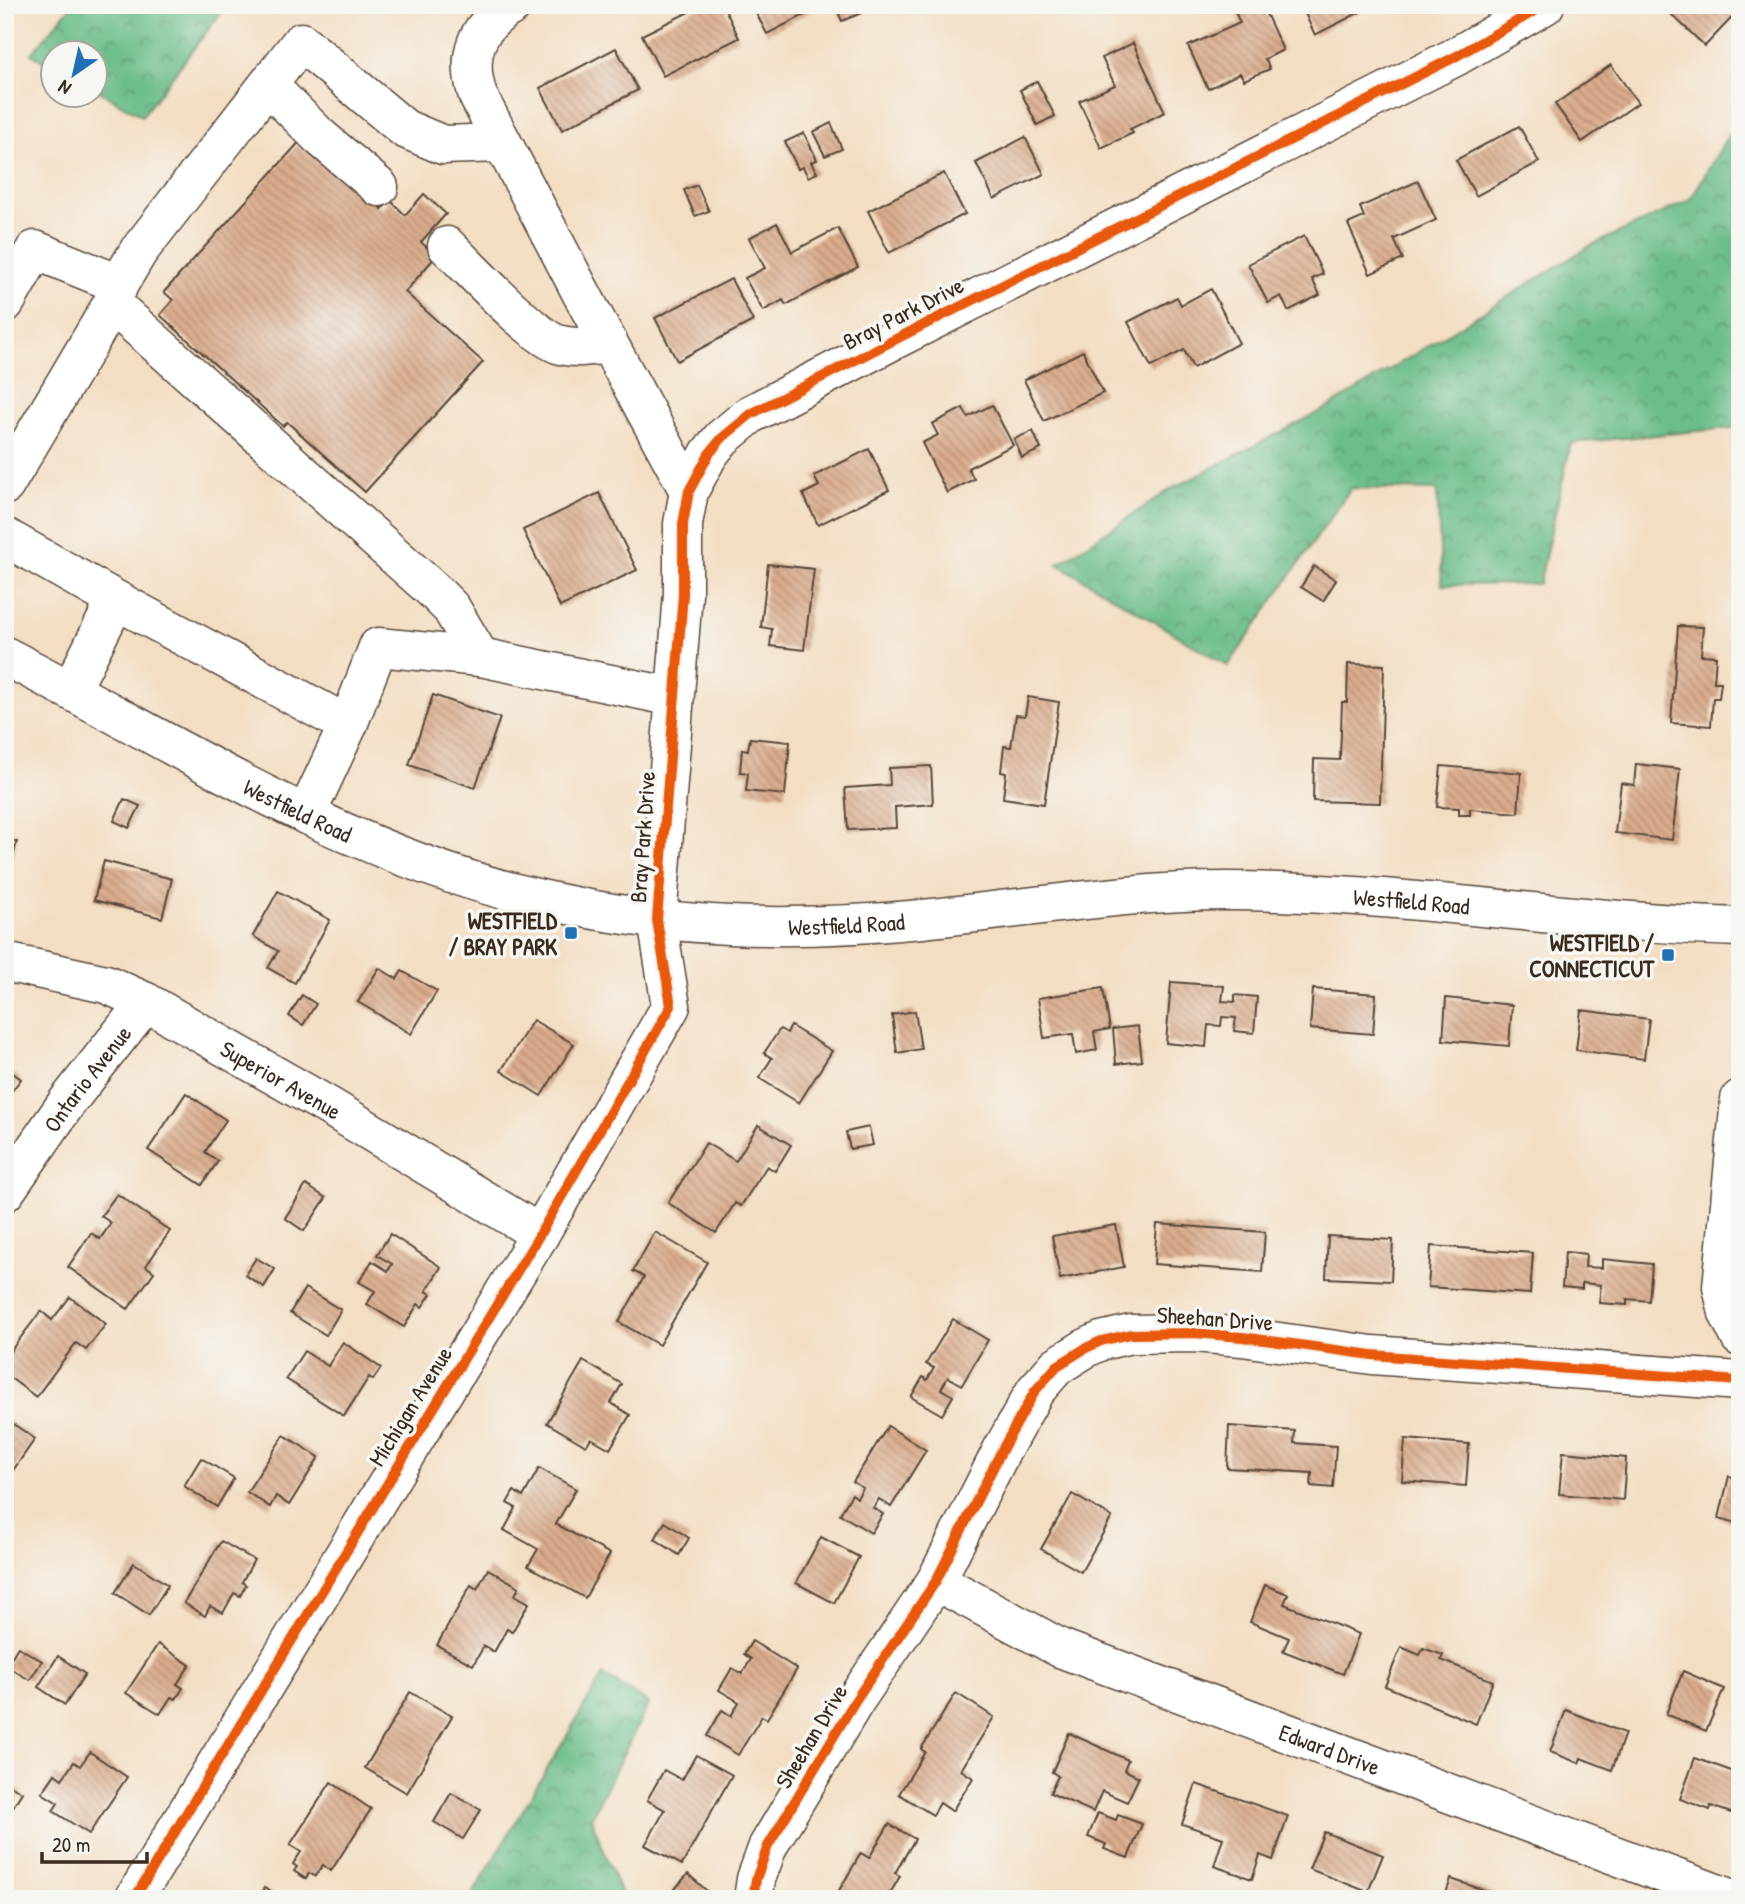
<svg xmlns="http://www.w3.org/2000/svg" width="1745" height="1904" viewBox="0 0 1745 1904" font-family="'Patrick Hand',sans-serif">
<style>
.forest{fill:url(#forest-crowns);stroke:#547454;stroke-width:2}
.building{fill:url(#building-back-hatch)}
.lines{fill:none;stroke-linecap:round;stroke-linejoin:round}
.minor-casing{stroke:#574537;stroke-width:41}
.major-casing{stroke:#574537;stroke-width:41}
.minor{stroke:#fff;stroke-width:38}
.major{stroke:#fff;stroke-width:38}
.cycleway-casing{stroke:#f6f6f2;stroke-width:15}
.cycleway{stroke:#e8590c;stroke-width:10}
.poi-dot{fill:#1f6fb2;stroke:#f6f6f2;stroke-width:2.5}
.labels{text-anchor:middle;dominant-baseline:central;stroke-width:7;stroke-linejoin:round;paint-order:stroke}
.street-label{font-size:23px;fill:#3b2a1e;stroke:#f6f6f2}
.poi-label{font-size:23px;font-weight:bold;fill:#3b2a1e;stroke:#f6f6f2;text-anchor:end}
</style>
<defs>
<pattern id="forest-crowns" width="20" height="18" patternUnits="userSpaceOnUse" patternTransform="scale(1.75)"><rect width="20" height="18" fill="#6cbd89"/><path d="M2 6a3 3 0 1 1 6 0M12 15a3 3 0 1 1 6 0" fill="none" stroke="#5a9a6f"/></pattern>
<pattern id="building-back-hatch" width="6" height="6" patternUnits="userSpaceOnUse" patternTransform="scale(1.75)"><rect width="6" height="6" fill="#daac8c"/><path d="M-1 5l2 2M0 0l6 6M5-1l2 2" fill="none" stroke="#b28c72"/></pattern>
</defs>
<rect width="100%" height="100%" fill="#f6f6f2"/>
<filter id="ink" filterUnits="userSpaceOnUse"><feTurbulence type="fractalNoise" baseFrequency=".0143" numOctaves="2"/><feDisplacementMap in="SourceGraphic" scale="14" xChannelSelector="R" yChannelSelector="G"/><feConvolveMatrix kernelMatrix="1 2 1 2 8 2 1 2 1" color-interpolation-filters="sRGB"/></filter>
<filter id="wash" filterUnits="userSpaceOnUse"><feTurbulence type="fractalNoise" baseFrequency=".00686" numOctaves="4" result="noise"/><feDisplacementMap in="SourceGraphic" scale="28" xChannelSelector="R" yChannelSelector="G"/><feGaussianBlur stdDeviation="1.57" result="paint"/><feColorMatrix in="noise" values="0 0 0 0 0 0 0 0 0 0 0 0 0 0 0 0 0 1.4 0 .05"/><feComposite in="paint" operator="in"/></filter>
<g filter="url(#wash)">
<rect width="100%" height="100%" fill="#f3dec3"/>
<g class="forest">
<path d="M72 5H227L142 116 95 89 94 52H52V66L31 54Z"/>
<path d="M1740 116V427L1571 443 1539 584 1442 585 1437 490 1351 488 1228 666 1058 564 1171 489 1329 407 1590 246 1690 200Z"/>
<path d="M603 1675 649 1703 591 1818 623 1899H470Z"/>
</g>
<g id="blocks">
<g class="building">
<path d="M703 5H723L739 38 663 76 642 35Z"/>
<path d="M752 5H824L767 34Z"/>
<path d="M835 5H861L864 12 842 21Z"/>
<path d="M1242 5H1262L1283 50 1265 59 1270 69 1244 80 1240 73 1208 89 1188 46 1240 23 1234 9Z"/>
<path d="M1301 5H1374L1315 35Z"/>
<path d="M1677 5H1740V9L1705 46 1670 13Z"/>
<path d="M1133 43 1165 112 1130 129 1133 133 1101 148 1079 101 1115 85 1102 58Z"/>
<path d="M616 48 638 90 562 130 540 88Z"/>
<path d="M1611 65 1638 103 1582 142 1555 104Z"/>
<path d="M1037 81 1055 116 1037 125 1020 90Z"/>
<path d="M831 123 842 149 825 156 813 132Z"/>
<path d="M1519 126 1539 162 1476 196 1456 160Z"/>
<path d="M804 133 817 160 811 162 817 173 808 177 803 167 798 169 785 142Z"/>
<path d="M1025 137 1044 174 994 199 976 163Z"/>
<path d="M303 138 382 209 390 200 405 215 424 194 446 214 421 242 436 256 405 292 483 362 365 492 287 422 283 426 160 315 173 300 164 292Z"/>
<path d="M944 173 965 214 889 253 868 211Z"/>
<path d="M1418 181 1436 220 1394 239 1403 259 1370 274 1348 224 1364 217 1360 207Z"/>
<path d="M697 185 709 211 695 216 684 190Z"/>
<path d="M777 223 792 252 838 228 858 267 786 305 783 300 763 311 745 278 765 268 749 238Z"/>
<path d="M1304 236 1323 274 1312 279 1320 295 1288 311 1281 296 1268 303 1248 264Z"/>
<path d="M731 279 753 321 677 361 655 318Z"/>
<path d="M1211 289 1239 343 1193 368 1184 350 1151 367 1128 322 1177 297 1181 305Z"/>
<path d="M1083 351 1103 393 1044 421 1024 380Z"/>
<path d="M992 405 1013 445 968 468 974 479 947 493 922 443 938 435 932 424 963 408 968 417Z"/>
<path d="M1033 431 1041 449 1022 458 1014 439Z"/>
<path d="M869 449 889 490 818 525 803 494 819 486 814 476Z"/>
<path d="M599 493 637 570 560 607 523 530Z"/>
<path d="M768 564 814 569 804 650 770 646 772 629 761 627Z"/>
<path d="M1314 566 1336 580 1323 601 1301 587Z"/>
<path d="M1678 626 1703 627 1701 655 1716 656 1714 682H1721L1719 698H1713L1711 726 1671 723Z"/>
<path d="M1348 664 1384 665 1380 803 1313 801 1314 759 1340 760 1342 702H1347Z"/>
<path d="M433 695 500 718 475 788 409 765Z"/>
<path d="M1028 697 1059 702 1044 804 1003 798 1006 773 1001 772 1004 746 1011 747 1016 715 1025 716Z"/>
<path d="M750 738 790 742 785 795 746 791 748 773 740 772 742 749 748 750Z"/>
<path d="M1636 764 1680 769 1672 840 1615 833 1621 783 1634 785Z"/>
<path d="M931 766 933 804 895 807 896 828 848 830 845 788 890 785 889 768Z"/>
<path d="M1441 766 1521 773 1518 813 1470 809V815H1459V808L1437 807Z"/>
<path d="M124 799 140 806 129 828 114 821Z"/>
<path d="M5 838 17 842 6 881H5Z"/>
<path d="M104 861 172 879 162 918 94 900Z"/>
<path d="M278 891 330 920 295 983 268 968 278 951 253 936Z"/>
<path d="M379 968 397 979 402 971 437 991 411 1034 358 1002Z"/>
<path d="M1171 982 1224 986 1222 1001 1235 1002V995L1257 997 1254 1033 1234 1031 1236 1018 1222 1017 1221 1026 1208 1025 1206 1047 1166 1043Z"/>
<path d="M1103 988 1110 1029 1094 1032 1097 1050 1076 1054 1073 1034 1044 1038 1038 998Z"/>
<path d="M1313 989 1376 994 1373 1034 1310 1029Z"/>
<path d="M302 995 316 1004 303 1025 289 1016Z"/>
<path d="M1446 998 1512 1005 1509 1046 1443 1040Z"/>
<path d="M1581 1010 1649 1019 1644 1059 1576 1050Z"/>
<path d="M915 1011 921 1049 897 1053 892 1015Z"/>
<path d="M533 1020 574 1044 541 1096 501 1071Z"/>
<path d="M791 1026 832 1051 799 1103 759 1078 772 1058 764 1053 780 1029 787 1033Z"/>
<path d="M1138 1026 1142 1061 1116 1064 1113 1029Z"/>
<path d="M5 1067 21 1079 5 1100Z"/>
<path d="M186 1093 226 1120 205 1152 218 1161 202 1185 148 1150Z"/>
<path d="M758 1125 791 1145 775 1171 767 1166 741 1206 735 1203 716 1233 668 1203 706 1143 736 1161Z"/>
<path d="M869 1127 873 1145 850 1149 846 1132Z"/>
<path d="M306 1185 326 1198 304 1231 285 1218Z"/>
<path d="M117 1194 170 1231 146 1266 154 1272 128 1309 68 1267 91 1233 100 1239 111 1223 101 1216Z"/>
<path d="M1157 1224 1265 1232 1262 1272 1154 1264Z"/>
<path d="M1116 1225 1124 1267 1060 1279 1052 1236Z"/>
<path d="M655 1232 707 1262 659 1345 619 1322 644 1277 633 1271Z"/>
<path d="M390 1234 441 1267 426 1291 431 1294 422 1307 418 1304 404 1327 367 1304 375 1291 359 1282 372 1261 388 1271 392 1264 377 1255Z"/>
<path d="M1328 1236 1393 1240 1391 1281 1326 1278Z"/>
<path d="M1431 1246 1533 1253 1530 1294 1428 1287Z"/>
<path d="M1565 1252 1586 1254 1585 1267 1602 1268V1259L1652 1264 1649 1301 1627 1299V1305L1599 1303 1601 1285 1582 1283V1289L1562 1287Z"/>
<path d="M256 1258 275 1269 264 1287 245 1275Z"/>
<path d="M305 1288 341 1310 326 1335 290 1313Z"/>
<path d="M70 1297 106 1324 86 1350 76 1343 36 1397 5 1374V1358L41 1311 52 1320Z"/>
<path d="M953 1319 988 1340 962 1385 948 1377 941 1389 953 1396 942 1415 911 1397 923 1377 927 1380 934 1368 926 1364Z"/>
<path d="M343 1342 381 1368 373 1380 369 1377 344 1416 286 1379 304 1351 328 1366Z"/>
<path d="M583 1361 622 1384 611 1403 630 1415 610 1449 591 1438 586 1446 547 1423Z"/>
<path d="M5 1418 35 1439 9 1476 5 1473Z"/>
<path d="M888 1426 926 1450 891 1507 879 1499 873 1508 883 1514 871 1533 840 1514 852 1494 857 1498 863 1488 853 1482Z"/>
<path d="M1229 1426 1295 1431 1294 1443 1336 1446 1333 1488 1311 1486 1312 1473 1227 1468Z"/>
<path d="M284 1435 319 1457 289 1505 276 1496 270 1507 247 1492Z"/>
<path d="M1405 1439 1469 1444 1466 1486 1402 1481Z"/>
<path d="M1563 1452 1626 1458 1623 1500 1559 1494Z"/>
<path d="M201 1458 234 1478 217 1507 184 1486Z"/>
<path d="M539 1468 576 1489 556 1524 610 1554 585 1598 528 1566 538 1549 504 1530 516 1508 507 1503 514 1491 523 1497Z"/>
<path d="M1729 1476 1740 1479V1524L1719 1518Z"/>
<path d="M1072 1494 1112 1517 1081 1572 1041 1549Z"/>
<path d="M665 1522 689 1538 679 1555 655 1539Z"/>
<path d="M821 1537 859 1557 834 1603 796 1583Z"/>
<path d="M221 1541 254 1560 242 1582 246 1585 240 1596 234 1593 223 1613 210 1606 205 1616 184 1603Z"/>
<path d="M134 1563 168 1585 149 1615 115 1593Z"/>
<path d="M488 1569 519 1587 515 1595 529 1603 512 1632 507 1629 494 1652 484 1646 473 1665 437 1645 471 1585 477 1589Z"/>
<path d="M1265 1585 1288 1594 1284 1604 1359 1634 1343 1674 1283 1651 1289 1638 1250 1622Z"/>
<path d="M752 1641 797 1669 767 1719 762 1716 738 1755 707 1736 722 1710 731 1716 739 1702 719 1690 732 1668 742 1674 751 1659 744 1654Z"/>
<path d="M158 1644 190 1665 177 1684 183 1688 176 1699 171 1697 160 1714 126 1693Z"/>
<path d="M18 1647 42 1661 30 1680 6 1666Z"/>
<path d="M1401 1647 1420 1655 1423 1648 1443 1655 1441 1660 1493 1681 1476 1724 1385 1686Z"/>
<path d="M58 1656 85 1674 65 1705 38 1687Z"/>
<path d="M1683 1671 1724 1689 1706 1731 1666 1714Z"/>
<path d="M410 1692 452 1716 407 1793 365 1768Z"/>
<path d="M956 1693 994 1717 961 1770 973 1778 952 1811 940 1803 933 1815 899 1794 925 1752 921 1749Z"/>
<path d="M1566 1710 1625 1733 1612 1770 1581 1758 1579 1763 1550 1752Z"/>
<path d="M1069 1733 1128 1760 1124 1770 1139 1777 1127 1802 1102 1791 1093 1812 1050 1793 1058 1776 1052 1772Z"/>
<path d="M90 1752 127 1777 89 1834 53 1811 58 1803 42 1793 55 1774 62 1779 74 1762 80 1766Z"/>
<path d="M696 1755 732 1775 682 1865 645 1845 665 1810 647 1800 664 1770 682 1780Z"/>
<path d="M1695 1758 1740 1774V1816L1711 1806 1710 1810 1680 1799Z"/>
<path d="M5 1782 22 1792 8 1815 5 1813Z"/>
<path d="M331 1782 371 1809 331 1871 323 1865 315 1876 309 1873 306 1879 294 1871 297 1867 293 1864 301 1852 290 1845Z"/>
<path d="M1196 1784 1288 1816 1273 1860 1260 1855 1252 1879 1214 1866 1223 1838 1182 1824Z"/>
<path d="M451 1793 481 1810 463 1839 434 1822Z"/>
<path d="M1098 1813 1116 1820 1118 1815 1142 1824 1128 1858 1104 1849 1106 1844 1088 1837Z"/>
<path d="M889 1824 915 1839 895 1873 900 1876 887 1899H834L861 1853 869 1858Z"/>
<path d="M1324 1832 1383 1855 1368 1892 1309 1869Z"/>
<path d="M688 1874 716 1899H666Z"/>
<path d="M1451 1879 1508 1898V1899H1444Z"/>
<path d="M264 1888 281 1899H257Z"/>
</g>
</g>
</g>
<g filter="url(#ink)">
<use href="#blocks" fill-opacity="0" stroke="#574537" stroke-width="2"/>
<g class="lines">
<defs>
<g id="minor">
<path d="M513 5C475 26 465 56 478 96L585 300 689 491"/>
<path d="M269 86 320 137 379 187"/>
<path d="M447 246C469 267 536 340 561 345 577 349 593 346 609 344"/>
<path d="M5 303 35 250 119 284"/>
<path d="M112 304 433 590 451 608 480 657"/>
<path d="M5 485 112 304 119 284 138 252 301 42 405 129 443 145 501 143"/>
<path d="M5 537 116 600 71 690"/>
<path d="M116 600 348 725"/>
<path d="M306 815 348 725 378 647 480 657 674 697"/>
<path id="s1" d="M5 962 106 984 146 1002 330 1107 540 1234"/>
<path d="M1740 1099 1722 1287 1728 1313 1740 1337"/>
<path id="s2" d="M5 1192 68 1101 146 1002"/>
<path id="s3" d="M936 1581 1060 1648 1732 1899"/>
<path d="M134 1899 540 1234 671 1006 657 920 683 594V524L689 491 709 454 722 438 751 414 890 342 1455 57 1545 5"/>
<path d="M753 1899 756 1879 768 1846 855 1701 936 1581 1002 1450 1035 1391 1057 1366 1086 1348 1101 1341 1131 1334 1194 1333 1242 1337 1372 1355 1740 1381"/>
</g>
<g id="major">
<path id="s4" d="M5 656C175 743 340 851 528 896 663 929 784 932 922 919 1024 909 1125 891 1227 891 1399 891 1568 922 1740 927"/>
</g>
</defs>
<use href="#minor" class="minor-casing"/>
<use href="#major" class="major-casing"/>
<use href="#minor" class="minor"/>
<use href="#major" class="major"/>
<defs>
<g id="cycleway">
<path d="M134 1899 540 1234 671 1006 657 920 683 594V524L689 491 709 454 722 438 751 414 890 342 1455 57 1545 5"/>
<path d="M753 1899 756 1879 768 1846 855 1701 936 1581 1002 1450 1035 1391 1057 1366 1086 1348 1101 1341 1131 1334 1194 1333 1242 1337 1372 1355 1740 1381"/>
</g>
</defs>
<use href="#cycleway" class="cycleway-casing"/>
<use href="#cycleway" class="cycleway"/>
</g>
</g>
<g class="poi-dot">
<rect x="564" y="926" width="14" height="14" rx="3.5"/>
<rect x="1661" y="948" width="14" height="14" rx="3.5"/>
</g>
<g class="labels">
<g class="street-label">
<text transform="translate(903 313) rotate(-27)">Bray Park Drive</text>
<text stroke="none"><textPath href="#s4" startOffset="331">Westfield Road</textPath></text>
<text transform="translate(642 837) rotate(-86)">Bray Park Drive</text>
<text stroke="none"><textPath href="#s4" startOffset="1465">Westfield Road</textPath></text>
<text stroke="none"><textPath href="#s4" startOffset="898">Westfield Road</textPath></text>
<text stroke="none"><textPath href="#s2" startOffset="140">Ontario Avenue</textPath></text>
<text stroke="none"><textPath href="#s1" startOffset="303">Superior Avenue</textPath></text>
<text transform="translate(1215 1318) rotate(4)">Sheehan Drive</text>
<text transform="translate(410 1406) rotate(-58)">Michigan Avenue</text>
<text transform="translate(811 1736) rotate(-59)">Sheehan Drive</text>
<text stroke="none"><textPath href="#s3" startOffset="429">Edward Drive</textPath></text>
</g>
<g class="poi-label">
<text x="557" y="920">WESTFIELD<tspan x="557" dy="26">/ BRAY PARK</tspan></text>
<text x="1654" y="942">WESTFIELD /<tspan x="1654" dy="26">CONNECTICUT</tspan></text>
</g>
</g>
<rect width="1745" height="1904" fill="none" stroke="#f6f6f2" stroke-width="28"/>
<g transform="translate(74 74) rotate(214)"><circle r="33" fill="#f6f6f2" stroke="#aba49d" stroke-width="2"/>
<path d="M0-5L12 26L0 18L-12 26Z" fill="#1f6fb2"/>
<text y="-10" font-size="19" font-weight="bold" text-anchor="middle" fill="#3b2a1e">N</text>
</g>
<path d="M42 1852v10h105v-10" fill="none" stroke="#3b2a1e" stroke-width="3.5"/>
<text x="52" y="1852" font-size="21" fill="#3b2a1e" stroke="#f6f6f2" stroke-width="5" paint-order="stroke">20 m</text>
</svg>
